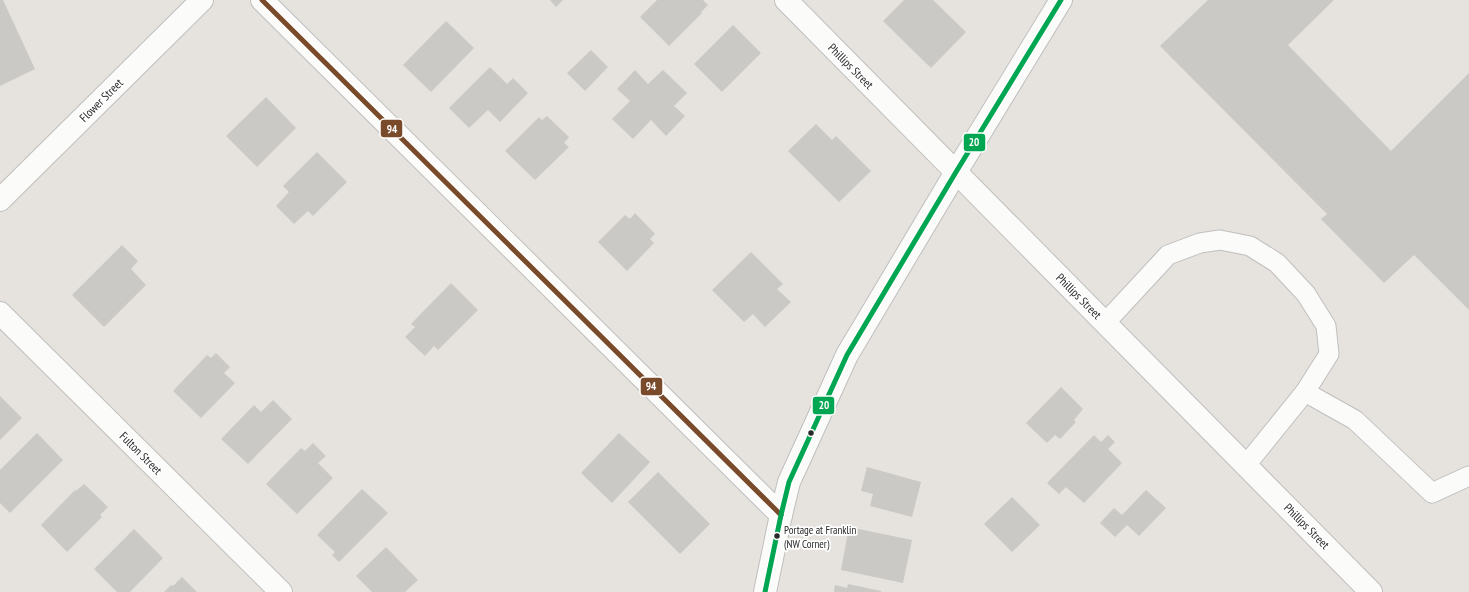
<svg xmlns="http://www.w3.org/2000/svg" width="1469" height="592" viewBox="0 0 1469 592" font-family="'PT Sans Narrow',sans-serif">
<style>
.building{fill:#cbc9c5}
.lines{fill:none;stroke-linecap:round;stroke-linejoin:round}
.lane-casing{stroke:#c0bfbf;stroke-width:21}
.street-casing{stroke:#c0bfbf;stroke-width:24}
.secondary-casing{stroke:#c0bfbf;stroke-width:24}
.lane{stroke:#fbfbfa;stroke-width:19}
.street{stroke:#fbfbfa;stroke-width:22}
.secondary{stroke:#fbfbfa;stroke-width:22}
.bus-1-casing{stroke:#fff;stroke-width:8}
.bus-2-casing{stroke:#fff;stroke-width:8}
.bus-1{stroke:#7a4b2a;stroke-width:5}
.bus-2{stroke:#00a651;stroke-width:5}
.bus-dot{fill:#282828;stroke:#fff;stroke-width:1.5}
.labels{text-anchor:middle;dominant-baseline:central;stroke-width:3.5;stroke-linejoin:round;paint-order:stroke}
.bus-label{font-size:11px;fill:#282828;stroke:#fff;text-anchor:start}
.street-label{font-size:12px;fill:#282828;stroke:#fff}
.line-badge{stroke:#fff;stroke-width:1.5}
.badge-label{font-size:11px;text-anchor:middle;font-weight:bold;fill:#fff}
</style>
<rect width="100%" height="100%" fill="#e6e3de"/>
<g class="building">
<path d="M0 0H3L35 69 0 86Z"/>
<path d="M550 0H563L556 7Z"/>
<path d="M657 0H703L708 5 701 12 702 13 669 46 640 17Z"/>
<path d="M904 0H933L966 32 931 68 883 21Z"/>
<path d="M1208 0H1334L1288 45 1391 151 1469 73V310L1414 255 1384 283 1321 219 1327 214 1160 46Z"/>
<path d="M446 21 474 48 431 92 403 65Z"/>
<path d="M733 25 761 53 722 92 694 64Z"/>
<path d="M591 50 608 67 585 91 567 73Z"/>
<path d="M490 67 507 84 513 78 528 93 500 122 488 110 469 128 449 108Z"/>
<path d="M635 70 648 84 663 70 687 93 674 106 685 116 666 136 651 120 633 139 612 119 630 101 617 89Z"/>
<path d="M266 97 296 128 257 167 226 136Z"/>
<path d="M547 116 569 137 564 143 569 147 535 180 505 151 539 117 542 120Z"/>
<path d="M816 124 832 140 836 136 871 171 839 202 788 151Z"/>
<path d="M317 152 347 182 313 216 308 211 294 224 276 206 289 192 283 186Z"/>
<path d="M635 213 655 234 650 239 654 243 627 271 598 242 625 215 630 219Z"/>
<path d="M122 245 138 261 131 269 146 285 104 327 72 295Z"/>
<path d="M751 252 783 284 777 289 791 302 765 327 753 314 744 322 712 290Z"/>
<path d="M451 283 478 310 438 350 434 346 425 356 405 337 415 327 411 324Z"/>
<path d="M216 353 230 367 224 373 235 383 201 418 173 391 207 355 211 358Z"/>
<path d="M1061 387 1083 409 1074 420 1076 422 1060 439 1055 435 1047 443 1026 423Z"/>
<path d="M0 396 22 418 0 440Z"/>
<path d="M273 400 292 419 248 464 221 439 254 405 261 412Z"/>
<path d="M37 433 63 460 10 513 0 503V470Z"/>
<path d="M619 433 650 462 612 503 581 473Z"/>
<path d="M1094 435 1101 442 1108 435 1115 442 1108 449 1122 463 1084 503 1066 487 1059 494 1047 483Z"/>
<path d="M313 443 326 456 318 463 333 478 297 514 266 484 301 448 305 451Z"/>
<path d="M867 467 921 482 912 517 870 506 873 494 861 491Z"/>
<path d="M658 472 710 524 680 554 628 502Z"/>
<path d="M84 484 108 507 100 515 102 517 67 552 41 525 75 490 76 491Z"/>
<path d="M362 489 388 513 339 562 332 555 335 552 317 535Z"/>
<path d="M1146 490 1166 508 1139 536 1127 525 1115 537 1100 523 1114 508 1122 515Z"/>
<path d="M1012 497 1040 525 1012 552 984 524Z"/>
<path d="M849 527 912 540 903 583 841 570Z"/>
<path d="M134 529 163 558 130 592H117L94 569Z"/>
<path d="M386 547 418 580 405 592H372L356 576Z"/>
<path d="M182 577 197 592H164L171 585 173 586Z"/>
<path d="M848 584 881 591V592H834L835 585 847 588Z"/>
</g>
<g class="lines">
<defs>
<g id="lane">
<path d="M1105 323 1168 255 1200 243 1220 240 1250 246 1277 263 1306 294 1326 326 1329 354 1305 392 1246 465"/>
<path d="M1305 392 1355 420 1432 493 1469 476"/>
</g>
<g id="street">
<path d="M262 0 781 515"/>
<path d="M786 0 1371 592"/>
<path d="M0 200 202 0"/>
<path d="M0 313 281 592"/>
</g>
<path id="secondary" d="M765 592 781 515 789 482 847 355 956 172 1061 0"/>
</defs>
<use href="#lane" class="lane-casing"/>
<use href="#street" class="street-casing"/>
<use href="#secondary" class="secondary-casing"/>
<use href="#lane" class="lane"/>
<use href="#street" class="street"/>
<use href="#secondary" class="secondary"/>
<defs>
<path id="bus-1" d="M262 0 781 515"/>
<path id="bus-2" d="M765 592 781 515 789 482 847 355 956 172 1061 0"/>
</defs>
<use href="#bus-1" class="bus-1-casing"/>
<use href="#bus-2" class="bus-2-casing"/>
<use href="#bus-1" class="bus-1"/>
<use href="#bus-2" class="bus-2"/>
</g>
<g class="bus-dot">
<circle cx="811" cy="433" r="3.5"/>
<circle cx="777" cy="536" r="3.5"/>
</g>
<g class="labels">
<g class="bus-label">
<text x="784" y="530">Portage at Franklin<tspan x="784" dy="14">(NW Corner)</tspan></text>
</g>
<g class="street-label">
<text transform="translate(851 66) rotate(45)">Phillips Street</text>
<text transform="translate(101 100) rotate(-45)">Flower Street</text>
<text transform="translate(1079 296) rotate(45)">Phillips Street</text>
<text transform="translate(141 453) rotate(45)">Fulton Street</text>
<text transform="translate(1307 526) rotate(45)">Phillips Street</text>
</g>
</g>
<g class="line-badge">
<rect x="380" y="119" width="23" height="19" rx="4" fill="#7a4b2a"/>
<rect x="963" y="133" width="23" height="19" rx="4" fill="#00a651"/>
<rect x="640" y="377" width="23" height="19" rx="4" fill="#7a4b2a"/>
<rect x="812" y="396" width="23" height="19" rx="4" fill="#00a651"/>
</g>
<g class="badge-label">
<text x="392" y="133">94</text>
<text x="974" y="146">20</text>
<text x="651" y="390">94</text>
<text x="824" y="409">20</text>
</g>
</svg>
